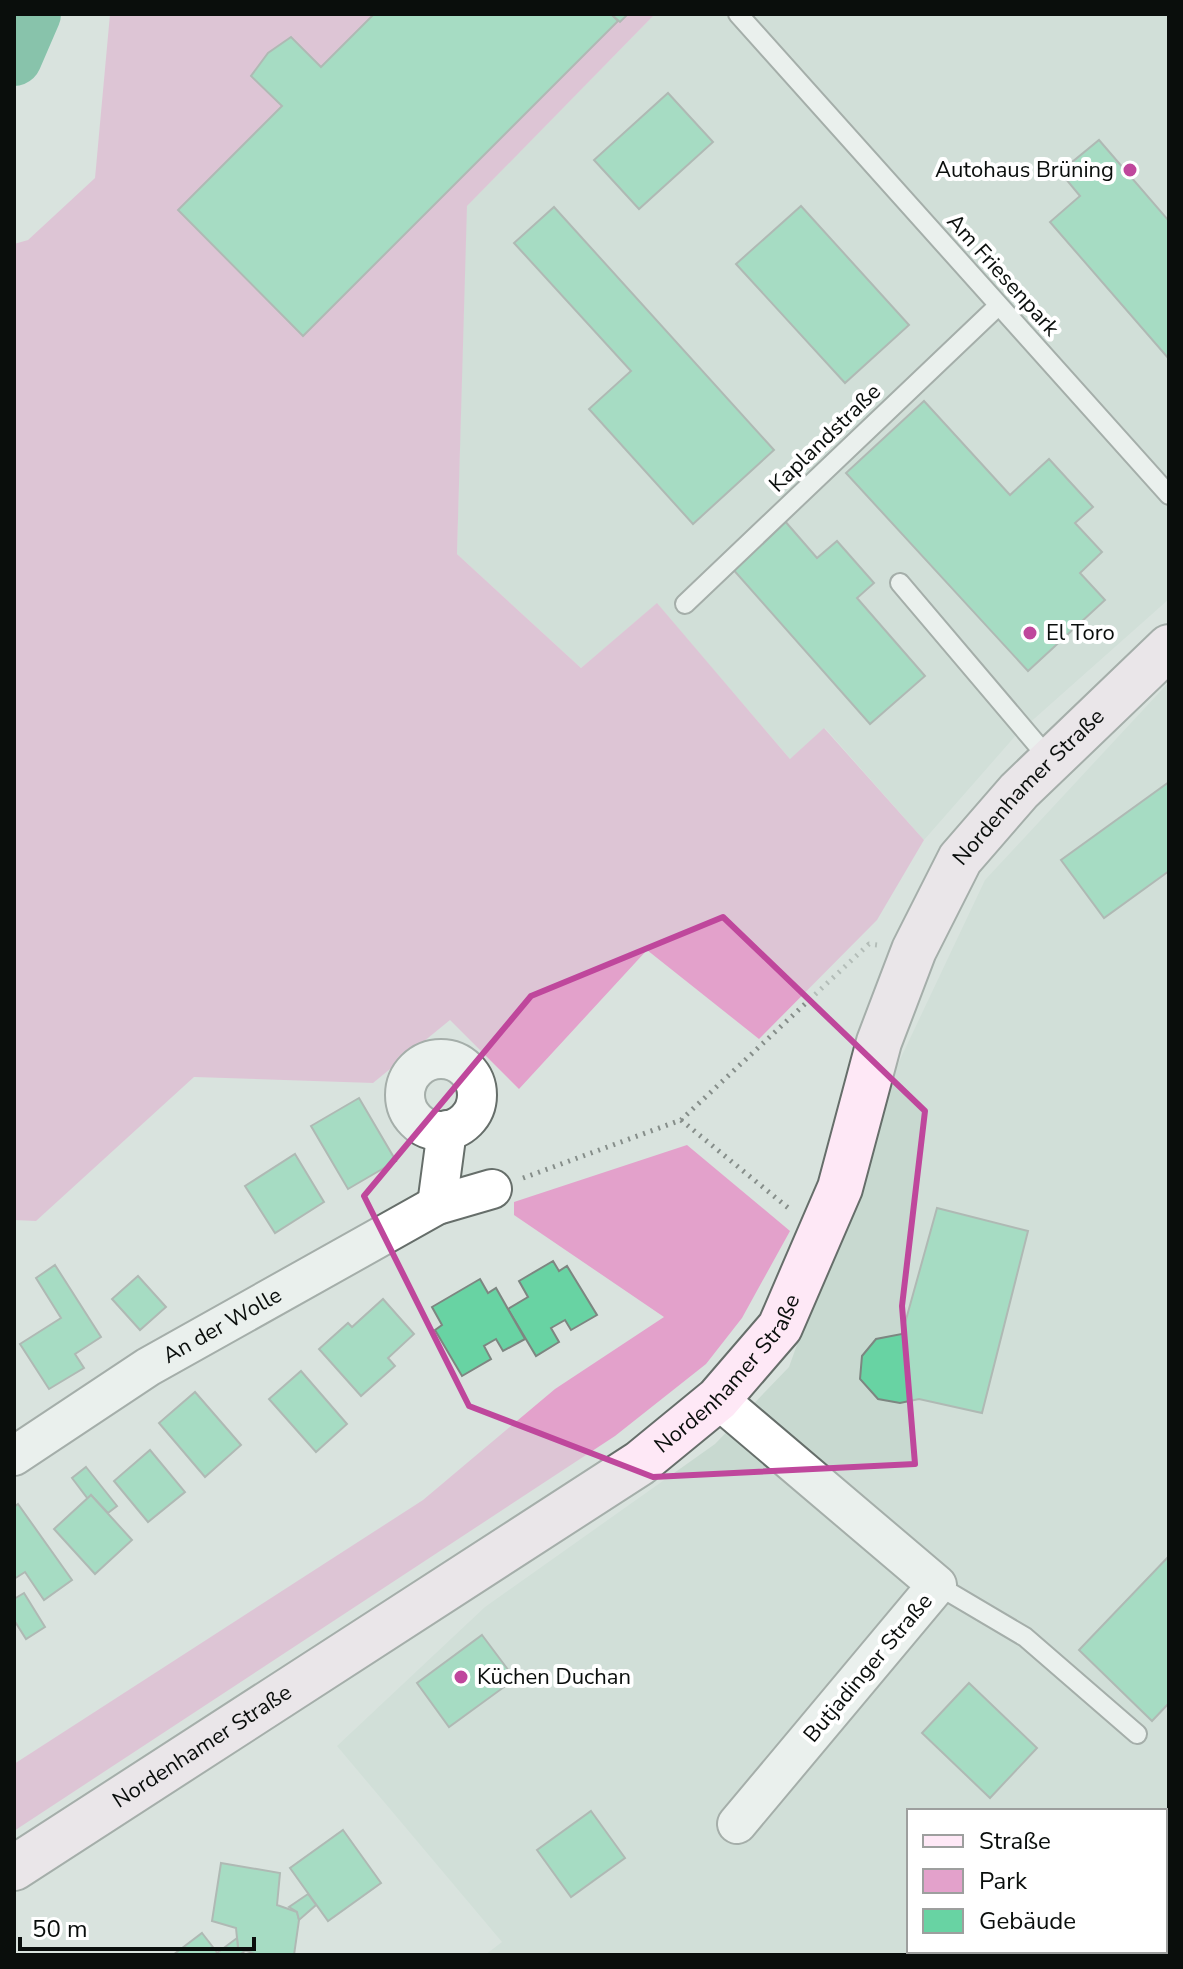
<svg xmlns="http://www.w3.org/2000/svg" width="1183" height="1969" viewBox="0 0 1183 1969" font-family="'Nunito Sans',sans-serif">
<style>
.built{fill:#c8d9d0;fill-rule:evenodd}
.green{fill:#e3a1cb}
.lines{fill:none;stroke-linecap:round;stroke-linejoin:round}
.river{stroke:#269b6e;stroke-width:56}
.building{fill:#68d3a3;stroke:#7d8681;stroke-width:2}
.lane-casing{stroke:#666e6a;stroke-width:22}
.street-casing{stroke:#666e6a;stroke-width:42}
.secondary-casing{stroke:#666e6a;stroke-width:48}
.path{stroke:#868e8a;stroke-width:5;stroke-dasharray:2 6;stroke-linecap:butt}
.lane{stroke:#fff;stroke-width:18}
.street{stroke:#fff;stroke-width:38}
.secondary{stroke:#fee8f6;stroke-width:44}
.marked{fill:none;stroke:#bf479c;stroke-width:6;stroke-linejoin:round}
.poi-dot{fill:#bf479c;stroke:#fff;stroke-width:3}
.labels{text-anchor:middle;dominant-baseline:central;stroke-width:8;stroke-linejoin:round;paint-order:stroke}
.poi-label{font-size:22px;fill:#0a0e0c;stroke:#fff;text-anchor:start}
.street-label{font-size:22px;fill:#0a0e0c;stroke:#fff}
</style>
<rect width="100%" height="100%" fill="#d9e3de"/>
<g class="built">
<path d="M655 14H1169V599L1017 734 924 840 825 728 791 760 657 604 581 668 457 554 466 206Z"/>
<path d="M1169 682V1955H485L502 1942 337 1746 485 1607 715 1444 789 1367 897 1066 985 880ZM909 1811H1165V1951H909Z"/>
</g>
<g class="green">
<path d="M110 14H655L467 206 457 554 581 668 657 603 790 759 824 728 924 840 877 920 759 1039 647 950 519 1089 450 1020 373 1083 194 1077 36 1221 14 1220V244L28 240 95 178Z"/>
<path d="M687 1145 790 1231 742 1318 706 1364 615 1436 14 1831V1764L423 1500 555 1389 664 1317 514 1215V1202Z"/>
</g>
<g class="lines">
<path class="river" d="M14 58 33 14"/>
</g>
<g class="building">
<path d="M374 14H611L618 21 303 336 178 210 282 106 251 76 268 53 291 37 321 67Z"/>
<path d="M611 14H628L620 22Z"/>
<path d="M668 93 713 142 639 209 594 160Z"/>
<path d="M1099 140 1169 221V359L1050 222 1080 196 1060 172Z"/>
<path d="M801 206 909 325 845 383 736 264Z"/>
<path d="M554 207 774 450 693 524 589 409 631 371 514 243Z"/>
<path d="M924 401 1010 495 1049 459 1093 507 1075 523 1102 552 1080 573 1105 600 1028 671 846 473Z"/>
<path d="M784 520 817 558 837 541 874 583 857 598 925 676 870 724 731 567Z"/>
<path d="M1169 782V871L1104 918 1061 860Z"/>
<path d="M359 1098 396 1161 348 1189 311 1126Z"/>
<path d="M295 1154 324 1202 275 1233 245 1186Z"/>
<path d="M937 1208 1028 1231 982 1413 919 1399 900 1403 878 1399 860 1379 862 1356 876 1339 902 1334Z"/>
<path d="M553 1261 559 1271 567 1266 597 1315 571 1330 565 1320 551 1328 559 1342 536 1356 508 1309 528 1297 519 1281Z"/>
<path d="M55 1265 101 1337 75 1354 84 1368 49 1389 20 1344 61 1318 36 1278Z"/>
<path d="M138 1276 166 1307 140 1330 112 1299Z"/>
<path d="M480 1279 488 1293 496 1288 525 1339 503 1351 496 1339 484 1346 491 1359 462 1376 435 1330 442 1325 432 1307Z"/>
<path d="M383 1299 414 1334 388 1358 395 1366 361 1396 319 1349 348 1323 352 1327Z"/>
<path d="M301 1371 347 1424 316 1452 269 1399Z"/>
<path d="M195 1392 241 1445 205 1477 159 1423Z"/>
<path d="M150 1450 185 1492 148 1522 114 1481Z"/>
<path d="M86 1467 117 1506 108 1513 91 1495 88 1499 72 1478Z"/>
<path d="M91 1495 132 1540 95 1574 54 1529Z"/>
<path d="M18 1504 72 1580 44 1600 25 1572 14 1579V1507Z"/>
<path d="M1169 1556V1703L1152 1721 1079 1650Z"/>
<path d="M24 1593 45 1627 26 1639 14 1620V1599Z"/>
<path d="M482 1635 515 1679 449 1727 417 1683Z"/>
<path d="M969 1683 1037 1748 990 1798 922 1733Z"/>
<path d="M591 1811 625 1858 571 1897 537 1850Z"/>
<path d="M343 1830 381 1883 328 1921 290 1868Z"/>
<path d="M221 1863 280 1873 277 1905 297 1912 299 1920 294 1955H258L238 1948 236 1928 212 1921Z"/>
<path d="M308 1894 316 1905 299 1920 297 1912 289 1907Z"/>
<path d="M202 1933 219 1955H173Z"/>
<path d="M237 1938 238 1948 245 1951 239 1955H219L217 1953Z"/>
</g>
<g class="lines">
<defs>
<g id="lane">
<path d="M738 14 1169 495"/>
<path d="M900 583 1051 761"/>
<path d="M685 604 998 306"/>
<path d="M937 1585 1025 1637 1137 1734"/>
</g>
<g id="street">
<circle cx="441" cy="1095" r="36"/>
<path d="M437 1205 447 1130"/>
<path d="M718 1399 937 1585 737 1824"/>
<path id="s1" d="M14 1456 148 1367 437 1205 492 1189"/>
</g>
<g id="secondary">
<path id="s2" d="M14 1868 640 1463 718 1399 780 1327 840 1188 879 1042 914 950 960 859 1019 791 1169 647"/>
</g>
</defs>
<use href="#lane" class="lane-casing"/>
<use href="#street" class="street-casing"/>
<use href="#secondary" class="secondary-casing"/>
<g class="path">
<path d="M681 1120 792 1211"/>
<path d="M523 1178 681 1120 869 944 877 945"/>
</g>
<use href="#lane" class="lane"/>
<use href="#street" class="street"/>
<use href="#secondary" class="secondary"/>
</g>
<path d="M0 0H1183V1969H0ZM723 917 925 1111 902 1306 915 1464 653 1477 469 1406 364 1196 531 996Z" fill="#d9e3de" fill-opacity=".55" fill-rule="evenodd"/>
<path class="marked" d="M723 917 925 1111 902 1306 915 1464 653 1477 469 1406 364 1196 531 996Z"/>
<g class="poi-dot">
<circle cx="1130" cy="170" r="8"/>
<circle cx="1030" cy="633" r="8"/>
<circle cx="461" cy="1677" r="8"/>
</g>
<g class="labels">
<g class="poi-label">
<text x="1114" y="170" text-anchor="end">Autohaus Brüning</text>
<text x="1046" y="633">El Toro</text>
<text x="477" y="1677">Küchen Duchan</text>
</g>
<g class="street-label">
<text transform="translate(1003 275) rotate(48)">Am Friesenpark</text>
<text transform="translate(825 438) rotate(-44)">Kaplandstraße</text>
<text stroke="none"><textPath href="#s2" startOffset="1544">Nordenhamer Straße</textPath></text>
<text stroke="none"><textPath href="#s1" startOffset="246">An der Wolle</textPath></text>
<text stroke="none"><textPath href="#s2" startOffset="872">Nordenhamer Straße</textPath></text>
<text transform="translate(868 1668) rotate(-50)">Butjadinger Straße</text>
<text stroke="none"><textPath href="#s2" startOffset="224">Nordenhamer Straße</textPath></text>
</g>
</g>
<rect width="1183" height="1969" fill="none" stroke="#0a0e0c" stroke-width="32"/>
<rect x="907" y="1809" width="260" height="144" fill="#ffffff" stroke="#9d9f9e" stroke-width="2"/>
<rect x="923" y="1835" width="40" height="12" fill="#fee8f6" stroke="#9d9f9e" stroke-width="2"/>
<text x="979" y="1849" font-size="24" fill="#0a0e0c">Straße</text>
<rect x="923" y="1869" width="40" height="24" fill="#e3a1cb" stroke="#9d9f9e" stroke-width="2"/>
<text x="979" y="1889" font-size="24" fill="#0a0e0c">Park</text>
<rect x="923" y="1909" width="40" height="24" fill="#68d3a3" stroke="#9d9f9e" stroke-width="2"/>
<text x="979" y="1929" font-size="24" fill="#0a0e0c">Gebäude</text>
<path d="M20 1937v12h234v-12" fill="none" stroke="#0a0e0c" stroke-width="4"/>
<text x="32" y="1937" font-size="24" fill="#0a0e0c" stroke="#ffffff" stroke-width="6" paint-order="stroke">50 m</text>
</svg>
